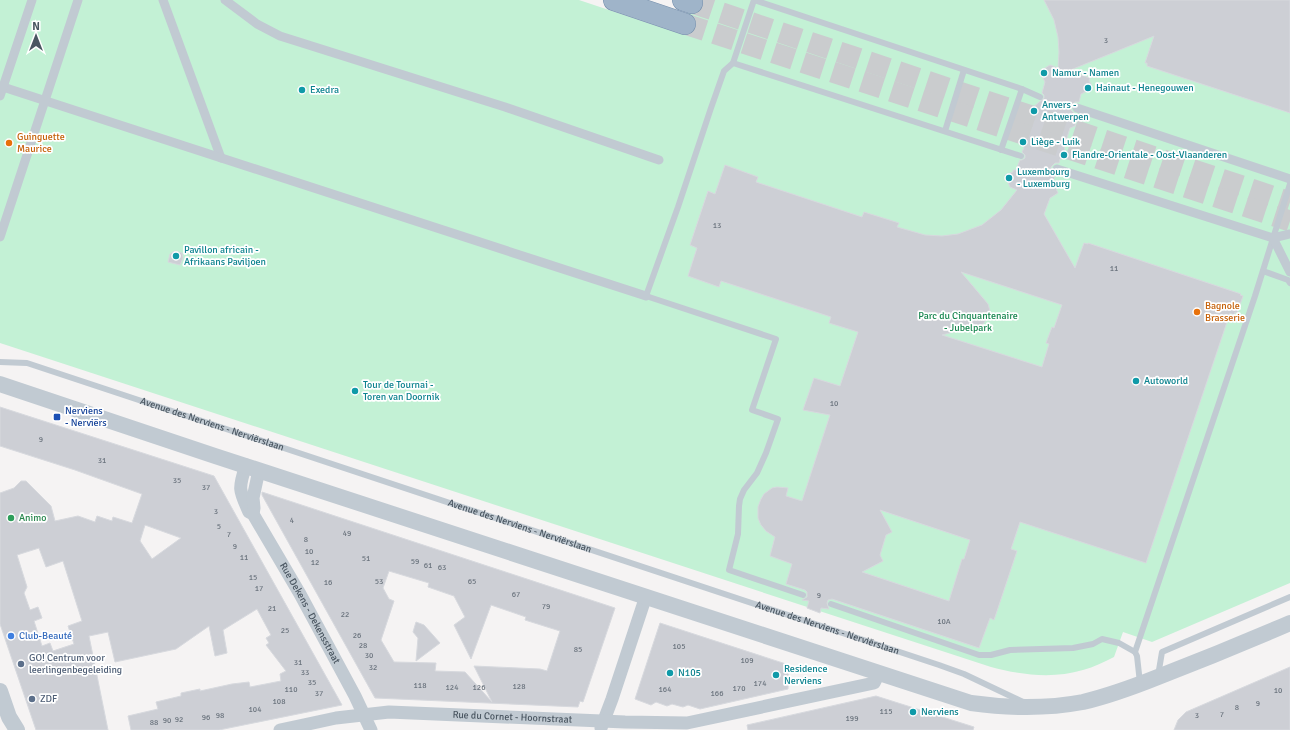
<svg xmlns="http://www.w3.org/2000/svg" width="1290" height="730" viewBox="0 0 1290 730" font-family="Signika,sans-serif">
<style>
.green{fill:#c3f1d5}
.building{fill:#cdcfd5;stroke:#d7d9de;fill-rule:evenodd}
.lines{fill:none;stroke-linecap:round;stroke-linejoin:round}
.trunk-tunnel{stroke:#caccce;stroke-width:21;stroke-dasharray:21 10;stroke-linecap:butt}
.trunk-casing{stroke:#7690ad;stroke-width:22}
.service{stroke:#c1cad2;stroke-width:6}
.pedestrian{stroke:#c1cad2;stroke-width:9}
.minor{stroke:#c1cad2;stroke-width:13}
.tertiary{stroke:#c1cad2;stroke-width:16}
.trunk{stroke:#9fb4c9;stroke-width:21}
.culture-dot{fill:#0f9aa8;stroke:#fff;stroke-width:1.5}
.food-dot{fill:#e8710a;stroke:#fff;stroke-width:1.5}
.transit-dot{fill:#1a4fb4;stroke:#fff;stroke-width:1.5}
.leisure-dot{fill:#2e9e5b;stroke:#fff;stroke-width:1.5}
.shop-dot{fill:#3f7fe0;stroke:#fff;stroke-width:1.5}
.service-dot{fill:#5c6f8a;stroke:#fff;stroke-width:1.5}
.labels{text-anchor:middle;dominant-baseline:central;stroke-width:3.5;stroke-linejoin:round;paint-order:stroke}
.number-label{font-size:8px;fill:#6b747e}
.culture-label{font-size:10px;fill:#0d838f;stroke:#fff;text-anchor:start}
.food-label{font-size:10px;fill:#c56008;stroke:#fff;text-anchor:start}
.park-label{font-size:10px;fill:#17864f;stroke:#fff}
.transit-label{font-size:10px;fill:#164399;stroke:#fff;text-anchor:start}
.street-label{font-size:10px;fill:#4a5661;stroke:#fff}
.leisure-label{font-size:10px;fill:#27864d;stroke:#fff;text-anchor:start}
.shop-label{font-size:10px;fill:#366cbe;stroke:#fff;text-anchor:start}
.service-label{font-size:10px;fill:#4e5e75;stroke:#fff;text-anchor:start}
</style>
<rect width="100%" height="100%" fill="#f5f3f3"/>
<path class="green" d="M0 0H579L681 34 693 0H1290V583L1152 642 1123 632 1114 657C1104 662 1094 667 1083 670 1053 679 1021 675 991 667L0 343Z"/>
<g class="building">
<path d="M1044 0H1290V113L1147 66V63H1145L1154 36 1068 71 1090 78 1089 81 1091 84V89L1081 94 1079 102H1075L1071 106V110L1075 114 1074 116 1076 121 1075 126 1070 128 1064 147 1067 156 1060 159 1059 163H1055L1051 167V171L1055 175 1053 182 1058 193 1050 198 1044 214 1075 268 1084 243 1088 244V243L1241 294 1240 295 1243 296 1237 313 1235 312 1234 315 1230 313 1146 563 1020 522 1011 549 1017 551 994 620 990 618 979 648 832 599 828 600 827 603 829 609 821 608 820 613 807 608 809 601 802 600 807 597V592L805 590 786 584 792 564 770 556 775 537 766 531 761 525 758 518V507L761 499 764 494 772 488 777 487 788 488 786 496 802 501 830 415 803 410 814 378 840 386 858 332 829 323 831 317 721 281 719 287 688 276 697 248 690 245 708 191 715 194 725 165 758 177 756 182 862 217 864 212 899 223 897 227 925 235 942 236 958 234 982 225 1001 210 1017 190 1010 187 1005 175 1013 172V170H1016L1020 160H1022L1025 158V155L1022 152 1024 148 1021 140 1028 135 1034 117 1032 108 1044 98V95L1042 93 1045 82 1041 74 1042 70 1050 65 1058 68 1059 52 1058 37 1054 20ZM961 272 1062 305 1054 328 1052 327 1046 343 1049 344 1042 367 942 335 983 324 989 316 990 311 988 304ZM880 510 970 540 964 559H962L949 601 862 572 883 561 880 555 886 535 892 532Z"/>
<path d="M175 251 182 253 183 258 180 265 168 262 170 254Z"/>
<path d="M0 407 214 476 342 705 219 730H131L128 716 158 709 156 702 181 696V693L200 689V691L232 684 249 682 250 687 281 681 280 674 286 671 266 645 269 643 266 638 271 635 257 609 223 630 227 653 215 656 209 626 176 649 115 662 108 632 89 636 108 730H36L0 624V493L14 488 21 481H26L51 506 55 521 78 516 95 522 97 516 112 521 113 517 132 523 142 494 75 470 0 446ZM145 525 181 538 152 559 140 541ZM39 548 46 567 63 561 82 621 68 626 74 644 53 651 50 643 42 646 34 621 42 618 38 607 30 610 24 593 27 587 17 555Z"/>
<path d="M262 492 615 608 583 702 580 701 578 707 375 698 262 495ZM389 571 429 583 428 587 454 596 465 617 454 625 471 659 491 605 526 617 525 620 560 631 547 671 540 669 474 666 492 702 465 672 435 671 436 663 394 662 381 640 394 601 389 599 383 588Z"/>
<path d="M416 622 424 625 440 643 416 661 418 638 413 632Z"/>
<path d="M660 623 789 665 788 689 700 709 688 705 683 707 672 704 667 706 656 702 651 705 635 699Z"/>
<path d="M1290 667V730H1174L1178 720 1186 712Z"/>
<path d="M876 696 974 727 973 730H748L747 725Z"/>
</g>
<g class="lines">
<g class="trunk-tunnel">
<path d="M692 3 1290 202"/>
<path d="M685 24 1290 221"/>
</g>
<defs>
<g id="trunk">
<path d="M614 0 685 24"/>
<path d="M683 0 692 3"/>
</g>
</defs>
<use href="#trunk" class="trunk-casing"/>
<g class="service">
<path d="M754 0 733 63 724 71 711 108 678 207 646 296 776 339 752 410 778 419 766 453 757 473 744 490 740 499 739 506 738 534 729 570 803 595"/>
<path d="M754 0 1022 89 1040 97"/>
<path d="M733 63 1021 156"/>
<path d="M945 131 964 70"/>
<path d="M1001 150 1022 89"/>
<path d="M1263 271 1288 280 1290 283"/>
<path id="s1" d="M0 362 27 363 939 665 964 674 1023 702"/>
<path d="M831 604 979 655H991L1010 650 1073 648 1093 644 1102 639 1119 643 1135 652"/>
<path d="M1158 676 1162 652 1290 597"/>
<path d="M1140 683 1137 656 1135 652 1255 296 1290 184"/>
</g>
<g class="pedestrian">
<path d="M163 0 221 158"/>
<path d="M225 0 257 24 280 36 505 107 659 160"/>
<path d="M3 87 646 296"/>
<path d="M0 96 32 0"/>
<path d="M1077 108 1290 179"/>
<path d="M1057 169 1273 238 1290 272"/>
<path d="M0 237 78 0"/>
<path d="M1273 238 1290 234"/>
</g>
<g class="minor">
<path id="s2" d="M246 465C238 489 239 490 249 512L253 514 300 594 355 696 371 730"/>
<path d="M253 514 254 508 253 498 259 470"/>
<path d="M601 728 612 699 646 596"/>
<path id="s3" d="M280 730 336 718 389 712 625 722 687 723 874 683 879 673"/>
</g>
<g class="tertiary">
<path d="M0 384 215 456 971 703C1007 708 1046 709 1083 702 1108 696 1133 687 1158 677 1202 660 1246 642 1290 623"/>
<path d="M0 691 9 717 17 730"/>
</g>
<use href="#trunk" class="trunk"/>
</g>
<g class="culture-dot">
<circle cx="1044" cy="73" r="4"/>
<circle cx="1088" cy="88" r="4"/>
<circle cx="302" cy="90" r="4"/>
<circle cx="1034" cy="111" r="4"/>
<circle cx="1023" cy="142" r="4"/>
<circle cx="1064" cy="155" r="4"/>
<circle cx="1009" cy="178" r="4"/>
<circle cx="176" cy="256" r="4"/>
<circle cx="1136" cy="381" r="4"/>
<circle cx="355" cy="391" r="4"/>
<circle cx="670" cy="673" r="4"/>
<circle cx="776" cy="675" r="4"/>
<circle cx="913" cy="712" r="4"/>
</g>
<g class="food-dot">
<circle cx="9" cy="143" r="4"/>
<circle cx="1197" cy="312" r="4"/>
</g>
<rect class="transit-dot" x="53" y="413" width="8" height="8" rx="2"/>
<circle class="leisure-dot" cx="11" cy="518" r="4"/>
<circle class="shop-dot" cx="11" cy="636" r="4"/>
<g class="service-dot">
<circle cx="21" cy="664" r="4"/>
<circle cx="32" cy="699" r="4"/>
</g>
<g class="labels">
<g class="number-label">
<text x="1106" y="40">3</text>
<text x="717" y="225">13</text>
<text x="1114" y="268">11</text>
<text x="834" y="403">10</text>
<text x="41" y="439">9</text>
<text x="102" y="460">31</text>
<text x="177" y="480">35</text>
<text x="206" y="487">37</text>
<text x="216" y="511">3</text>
<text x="292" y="520">4</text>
<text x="219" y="526">5</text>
<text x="347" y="533">49</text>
<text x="229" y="534">7</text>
<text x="306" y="539">8</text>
<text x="235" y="546">9</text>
<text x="309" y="551">10</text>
<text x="244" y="557">11</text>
<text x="366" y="558">51</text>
<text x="415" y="561">59</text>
<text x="315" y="562">12</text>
<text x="428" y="565">61</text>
<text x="442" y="567">63</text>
<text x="253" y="577">15</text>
<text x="379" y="581">53</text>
<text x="472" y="581">65</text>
<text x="328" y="582">16</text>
<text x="259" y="588">17</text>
<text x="516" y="594">67</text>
<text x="819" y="595">9</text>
<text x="546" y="606">79</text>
<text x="272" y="608">21</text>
<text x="345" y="614">22</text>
<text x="944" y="621">10A</text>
<text x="285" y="630">25</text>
<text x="357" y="635">26</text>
<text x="363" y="645">28</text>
<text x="679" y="646">105</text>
<text x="578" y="649">85</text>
<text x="369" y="655">30</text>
<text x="747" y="660">109</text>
<text x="298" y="662">31</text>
<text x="373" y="667">32</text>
<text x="305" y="672">33</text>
<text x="312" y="682">35</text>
<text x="760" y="683">174</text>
<text x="420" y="685">118</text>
<text x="519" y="686">128</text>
<text x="452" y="687">124</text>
<text x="479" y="687">126</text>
<text x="739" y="688">170</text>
<text x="291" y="689">110</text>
<text x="665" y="689">164</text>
<text x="1278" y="690">10</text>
<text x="319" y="693">37</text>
<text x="717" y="693">166</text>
<text x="279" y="701">108</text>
<text x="1258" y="703">9</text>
<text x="1237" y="707">8</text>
<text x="255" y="709">104</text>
<text x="886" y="711">115</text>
<text x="1222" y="714">7</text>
<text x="220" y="715">98</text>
<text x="1197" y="715">3</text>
<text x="206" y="717">96</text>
<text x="852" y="718">199</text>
<text x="179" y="719">92</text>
<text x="167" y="720">90</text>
<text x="154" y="722">88</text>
</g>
<g class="culture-label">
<text x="1052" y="73">Namur - Namen</text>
<text x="1096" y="88">Hainaut - Henegouwen</text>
<text x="310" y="90">Exedra</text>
<text x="1042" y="105">Anvers -<tspan x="1042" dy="12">Antwerpen</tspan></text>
<text x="1031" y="142">Liège - Luik</text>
<text x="1072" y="155">Flandre-Orientale - Oost-Vlaanderen</text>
<text x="1017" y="172">Luxembourg<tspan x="1017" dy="12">- Luxemburg</tspan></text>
<text x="184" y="250">Pavillon africain -<tspan x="184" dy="12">Afrikaans Paviljoen</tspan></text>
<text x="1144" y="381">Autoworld</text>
<text x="363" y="385">Tour de Tournai -<tspan x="363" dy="12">Toren van Doornik</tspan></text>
<text x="784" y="669">Residence<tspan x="784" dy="12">Nerviens</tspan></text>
<text x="678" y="673">N105</text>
<text x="921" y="712">Nerviens</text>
</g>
<g class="food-label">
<text x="17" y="137">Guinguette<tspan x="17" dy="12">Maurice</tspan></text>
<text x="1205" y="306">Bagnole<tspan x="1205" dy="12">Brasserie</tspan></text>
</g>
<g class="park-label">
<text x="968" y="316">Parc du Cinquantenaire<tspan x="968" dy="12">- Jubelpark</tspan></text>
</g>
<g class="transit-label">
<text x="65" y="411">Nerviens<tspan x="65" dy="12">- Nerviërs</tspan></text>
</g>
<g class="street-label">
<text stroke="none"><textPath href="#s1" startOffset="222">Avenue des Nerviens - Nerviërslaan</textPath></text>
<text stroke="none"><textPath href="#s1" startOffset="546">Avenue des Nerviens - Nerviërslaan</textPath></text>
<text stroke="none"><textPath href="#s2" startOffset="168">Rue Dekens - Dekensstraat</textPath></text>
<text stroke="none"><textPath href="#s1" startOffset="870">Avenue des Nerviens - Nerviërslaan</textPath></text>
<text stroke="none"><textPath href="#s3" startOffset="234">Rue du Cornet - Hoornstraat</textPath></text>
</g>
<g class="leisure-label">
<text x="19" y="518">Animo</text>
</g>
<g class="shop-label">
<text x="19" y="636">Club-Beauté</text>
</g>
<g class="service-label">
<text x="29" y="658">GO! Centrum voor<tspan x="29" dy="12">leerlingenbegeleiding</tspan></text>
<text x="40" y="699">ZDF</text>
</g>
</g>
<g transform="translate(36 36)" stroke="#ffffff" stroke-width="3" paint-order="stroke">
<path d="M0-3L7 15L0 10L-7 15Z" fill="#4a5661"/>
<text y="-6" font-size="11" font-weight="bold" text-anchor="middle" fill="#4a5661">N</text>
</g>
</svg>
